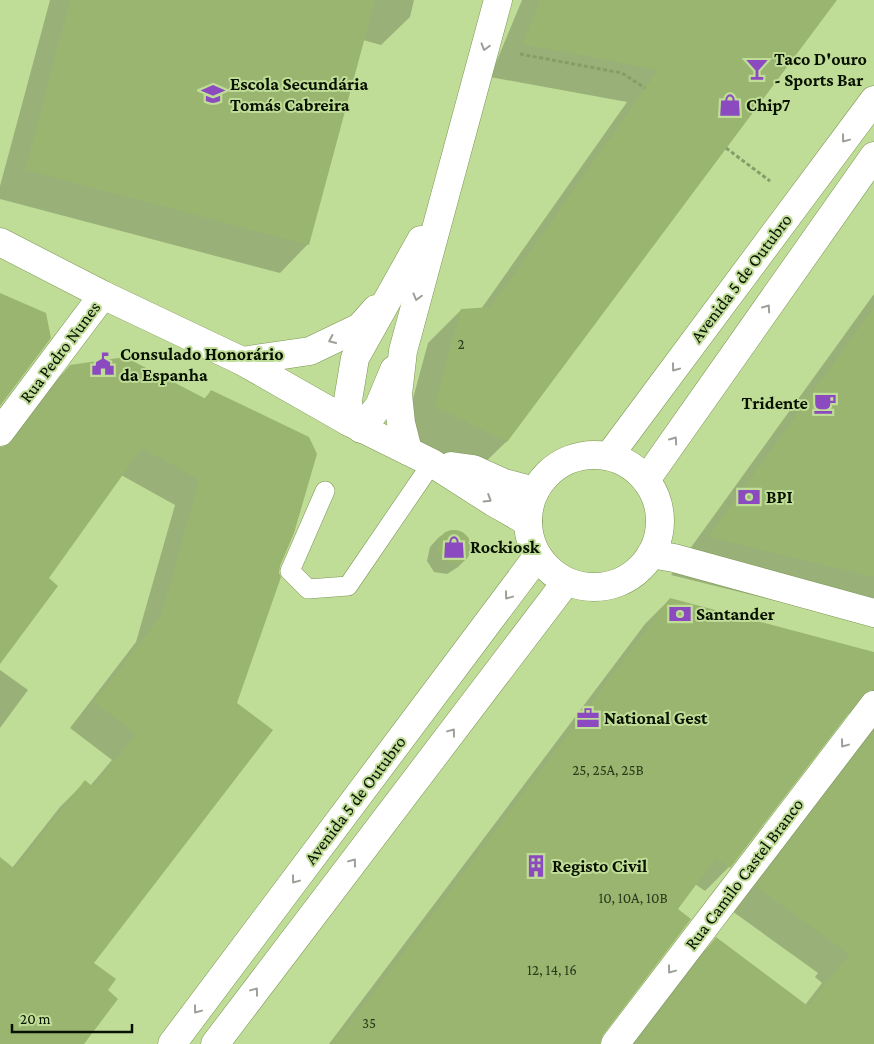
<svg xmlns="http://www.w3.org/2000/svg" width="874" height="1044" viewBox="0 0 874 1044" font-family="'Crimson Pro',serif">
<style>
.shadow{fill:#0003}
.building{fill:#99b570}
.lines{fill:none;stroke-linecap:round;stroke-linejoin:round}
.lane-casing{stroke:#7b9652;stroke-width:20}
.street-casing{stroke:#7b9652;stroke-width:29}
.secondary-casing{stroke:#7b9652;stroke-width:29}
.path{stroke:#869d68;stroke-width:3;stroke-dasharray:4 2.5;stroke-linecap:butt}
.lane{stroke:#fff;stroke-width:19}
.street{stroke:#fff;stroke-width:28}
.secondary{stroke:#fff;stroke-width:28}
.oneway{stroke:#9ca099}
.labels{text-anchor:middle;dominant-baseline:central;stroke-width:4;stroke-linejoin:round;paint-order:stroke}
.number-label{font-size:15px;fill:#2c3a1c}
.poi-label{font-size:18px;font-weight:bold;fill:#081100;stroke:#c0dd97;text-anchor:start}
.street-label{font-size:18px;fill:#081100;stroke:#c0dd97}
</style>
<rect width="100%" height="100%" fill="#c0dd97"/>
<g class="shadow">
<path d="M50 0H414L410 17 381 45 363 40 308 244 280 273 0 199V186Z"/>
<path d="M522 0H835L506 442 473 474 402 439 428 343 461 310 481 309 627 102 490 77Z"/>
<path d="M874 294V625L671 575Z"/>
<path d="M70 366 204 399 211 391 308 438 92 963 106 991 82 1044H0V859L12 868 60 807 85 782 90 786 112 760 70 728 136 642 175 505 121 475 47 578 0 662V448H3L45 392Z"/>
<path d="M450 531 463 533 470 544 468 557 458 567 447 574 434 572 427 561 430 547 439 537Z"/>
<path d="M670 599 874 653V1044H630L692 963 716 939 805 1005 822 983 815 977 818 973 732 911 850 713 846 714 729 867 705 891 695 884 676 909 601 1034 598 1044H329L645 624Z"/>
<path d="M0 670 28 690 0 728Z"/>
</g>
<g class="building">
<path d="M70 0H375L309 245 25 170Z"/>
<path d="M540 0H837L507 442 434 406 461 309 491 307 658 70 522 44Z"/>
<path d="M0 293 46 313 51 338 0 406Z"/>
<path d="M874 307V577L708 537Z"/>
<path d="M125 357 206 399 211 390 309 437 317 454 294 533 280 566 279 573 281 577 237 703 273 730 94 963 116 979 108 990 118 999 84 1044H0V857L15 869 85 780 93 787 136 734 94 702 161 616 199 480 142 448 49 578 58 586 0 664V447L7 446 12 441 70 365Z"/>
<circle cx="454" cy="547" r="17"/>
<path d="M670 598 874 652V690L868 691 862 696 730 868 716 858 678 909 691 919 603 1035 600 1044H331L365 1004Z"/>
<path d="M874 731V1044H635L716 937 808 1006 849 954 755 886Z"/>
</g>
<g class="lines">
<defs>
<path id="lane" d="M325 491 290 571 308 589 348 586 432 463"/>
<g id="street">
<path d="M242 361 310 351 360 327 376 309"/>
<path d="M349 422 348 400 355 358 421 240"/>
<path d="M361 429 379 406 394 370"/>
<path d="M0 432 103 295"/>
<path d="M408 451 401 423 398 394 403 351 498 0"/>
<path d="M615 1044 874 705"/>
</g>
<g id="secondary">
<path d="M0 242 103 295 242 361 349 422 432 463 493 502 528 522"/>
<circle cx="594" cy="521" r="66"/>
<path d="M609 456 874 100"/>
<path d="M451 466 473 469 504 483 535 491"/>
<path d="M646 480 874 156"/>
<path d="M651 554 674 558 874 613"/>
<path d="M172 1044 537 557"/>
<path d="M215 1044 566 582"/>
</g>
</defs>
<use href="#lane" class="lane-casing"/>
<use href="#street" class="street-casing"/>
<use href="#secondary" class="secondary-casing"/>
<g class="path">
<path d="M520 54 622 73 645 88"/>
<path d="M726 148 770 181"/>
</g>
<use href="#lane" class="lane"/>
<use href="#street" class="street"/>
<use href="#secondary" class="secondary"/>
</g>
<defs><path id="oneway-chevron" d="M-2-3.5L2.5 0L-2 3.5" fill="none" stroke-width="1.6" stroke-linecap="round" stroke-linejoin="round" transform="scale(1.25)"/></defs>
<g class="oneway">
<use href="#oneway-chevron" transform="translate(485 47) rotate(106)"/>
<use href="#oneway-chevron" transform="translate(845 139) rotate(127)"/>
<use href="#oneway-chevron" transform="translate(417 297) rotate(105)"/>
<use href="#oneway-chevron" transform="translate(767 308) rotate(-55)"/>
<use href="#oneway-chevron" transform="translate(332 340) rotate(155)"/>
<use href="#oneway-chevron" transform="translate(675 368) rotate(127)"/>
<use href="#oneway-chevron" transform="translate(674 440) rotate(-55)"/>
<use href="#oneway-chevron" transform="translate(488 499) rotate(32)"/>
<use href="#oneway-chevron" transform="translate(508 596) rotate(127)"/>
<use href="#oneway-chevron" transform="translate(452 732) rotate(-53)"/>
<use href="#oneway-chevron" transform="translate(844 744) rotate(127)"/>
<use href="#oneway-chevron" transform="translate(353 862) rotate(-53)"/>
<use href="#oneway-chevron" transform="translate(295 880) rotate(127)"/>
<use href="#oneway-chevron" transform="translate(671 970) rotate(127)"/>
<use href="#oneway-chevron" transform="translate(255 991) rotate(-53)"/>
<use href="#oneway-chevron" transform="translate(197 1010) rotate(127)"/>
</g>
<defs>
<symbol id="bar-bare" viewBox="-9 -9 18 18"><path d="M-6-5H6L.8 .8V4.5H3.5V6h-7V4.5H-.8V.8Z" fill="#8b4abf" stroke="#c0dd97" stroke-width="2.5" paint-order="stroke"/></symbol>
<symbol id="school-bare" viewBox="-9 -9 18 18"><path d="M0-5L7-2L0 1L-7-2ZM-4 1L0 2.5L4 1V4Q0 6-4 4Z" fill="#8b4abf" stroke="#c0dd97" stroke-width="2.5" paint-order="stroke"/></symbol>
<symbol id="shop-bare" viewBox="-9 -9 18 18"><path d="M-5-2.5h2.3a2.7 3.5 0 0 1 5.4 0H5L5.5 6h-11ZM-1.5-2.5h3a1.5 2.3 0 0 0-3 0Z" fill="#8b4abf" stroke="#c0dd97" stroke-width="2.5" paint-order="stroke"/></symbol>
<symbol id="civic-bare" viewBox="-9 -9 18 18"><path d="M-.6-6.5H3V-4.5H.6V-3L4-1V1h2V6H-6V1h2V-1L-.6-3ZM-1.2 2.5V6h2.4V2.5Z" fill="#8b4abf" stroke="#c0dd97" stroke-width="2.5" paint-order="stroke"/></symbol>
<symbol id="cafe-bare" viewBox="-9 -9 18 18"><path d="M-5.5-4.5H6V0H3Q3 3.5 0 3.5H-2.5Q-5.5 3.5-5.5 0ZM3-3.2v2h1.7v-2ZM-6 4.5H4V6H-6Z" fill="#8b4abf" stroke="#c0dd97" stroke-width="2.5" paint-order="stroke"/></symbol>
<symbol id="bank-bare" viewBox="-9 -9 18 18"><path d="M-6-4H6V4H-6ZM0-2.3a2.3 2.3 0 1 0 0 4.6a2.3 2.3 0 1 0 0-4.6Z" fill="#8b4abf" stroke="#c0dd97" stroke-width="2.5" paint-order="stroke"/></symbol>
<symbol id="office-bare" viewBox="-9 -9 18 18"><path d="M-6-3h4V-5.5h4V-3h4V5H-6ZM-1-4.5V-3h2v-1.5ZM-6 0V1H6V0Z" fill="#8b4abf" stroke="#c0dd97" stroke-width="2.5" paint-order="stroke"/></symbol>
<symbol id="building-bare" viewBox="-9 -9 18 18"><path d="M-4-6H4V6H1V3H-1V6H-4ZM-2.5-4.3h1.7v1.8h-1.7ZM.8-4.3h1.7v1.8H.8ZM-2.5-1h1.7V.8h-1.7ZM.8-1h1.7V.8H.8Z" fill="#8b4abf" stroke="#c0dd97" stroke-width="2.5" paint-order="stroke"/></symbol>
</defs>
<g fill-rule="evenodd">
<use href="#bar-bare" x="741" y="53" width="32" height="32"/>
<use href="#school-bare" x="197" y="78" width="32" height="32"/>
<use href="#shop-bare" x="714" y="89" width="32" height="32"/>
<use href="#civic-bare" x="87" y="348" width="32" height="32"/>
<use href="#cafe-bare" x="809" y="387" width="32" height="32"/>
<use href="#bank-bare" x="733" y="481" width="32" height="32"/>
<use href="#shop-bare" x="438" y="531" width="32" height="32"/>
<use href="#bank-bare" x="664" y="598" width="32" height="32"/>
<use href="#office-bare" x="572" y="702" width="32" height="32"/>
<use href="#building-bare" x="520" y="850" width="32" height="32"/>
</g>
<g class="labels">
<g class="number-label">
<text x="461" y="344">2</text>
<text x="608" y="770">25, 25A, 25B</text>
<text x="633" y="898">10, 10A, 10B</text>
<text x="552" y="970">12, 14, 16</text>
<text x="369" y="1023">35</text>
</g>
<g class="poi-label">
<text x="774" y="59">Taco D'ouro<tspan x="774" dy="21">- Sports Bar</tspan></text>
<text x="230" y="84">Escola Secundária<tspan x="230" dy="21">Tomás Cabreira</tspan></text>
<text x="746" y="105">Chip7</text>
<text x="120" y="354">Consulado Honorário<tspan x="120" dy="21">da Espanha</tspan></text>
<text x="808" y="403" text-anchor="end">Tridente</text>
<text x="766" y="497">BPI</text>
<text x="470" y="547">Rockiosk</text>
<text x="696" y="614">Santander</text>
<text x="604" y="718">National Gest</text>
<text x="552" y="866">Registo Civil</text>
</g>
<g class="street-label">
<text transform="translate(741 278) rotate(-53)">Avenida 5 de Outubro</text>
<text transform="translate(60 352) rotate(-53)">Rua Pedro Nunes</text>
<text transform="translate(355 800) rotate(-53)">Avenida 5 de Outubro</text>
<text transform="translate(744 874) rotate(-53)">Rua Camilo Castel Branco</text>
</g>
</g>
<path d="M12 1024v8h120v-8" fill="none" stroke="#081100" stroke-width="2.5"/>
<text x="20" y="1024" font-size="15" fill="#081100" stroke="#c0dd97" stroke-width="4" paint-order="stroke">20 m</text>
</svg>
